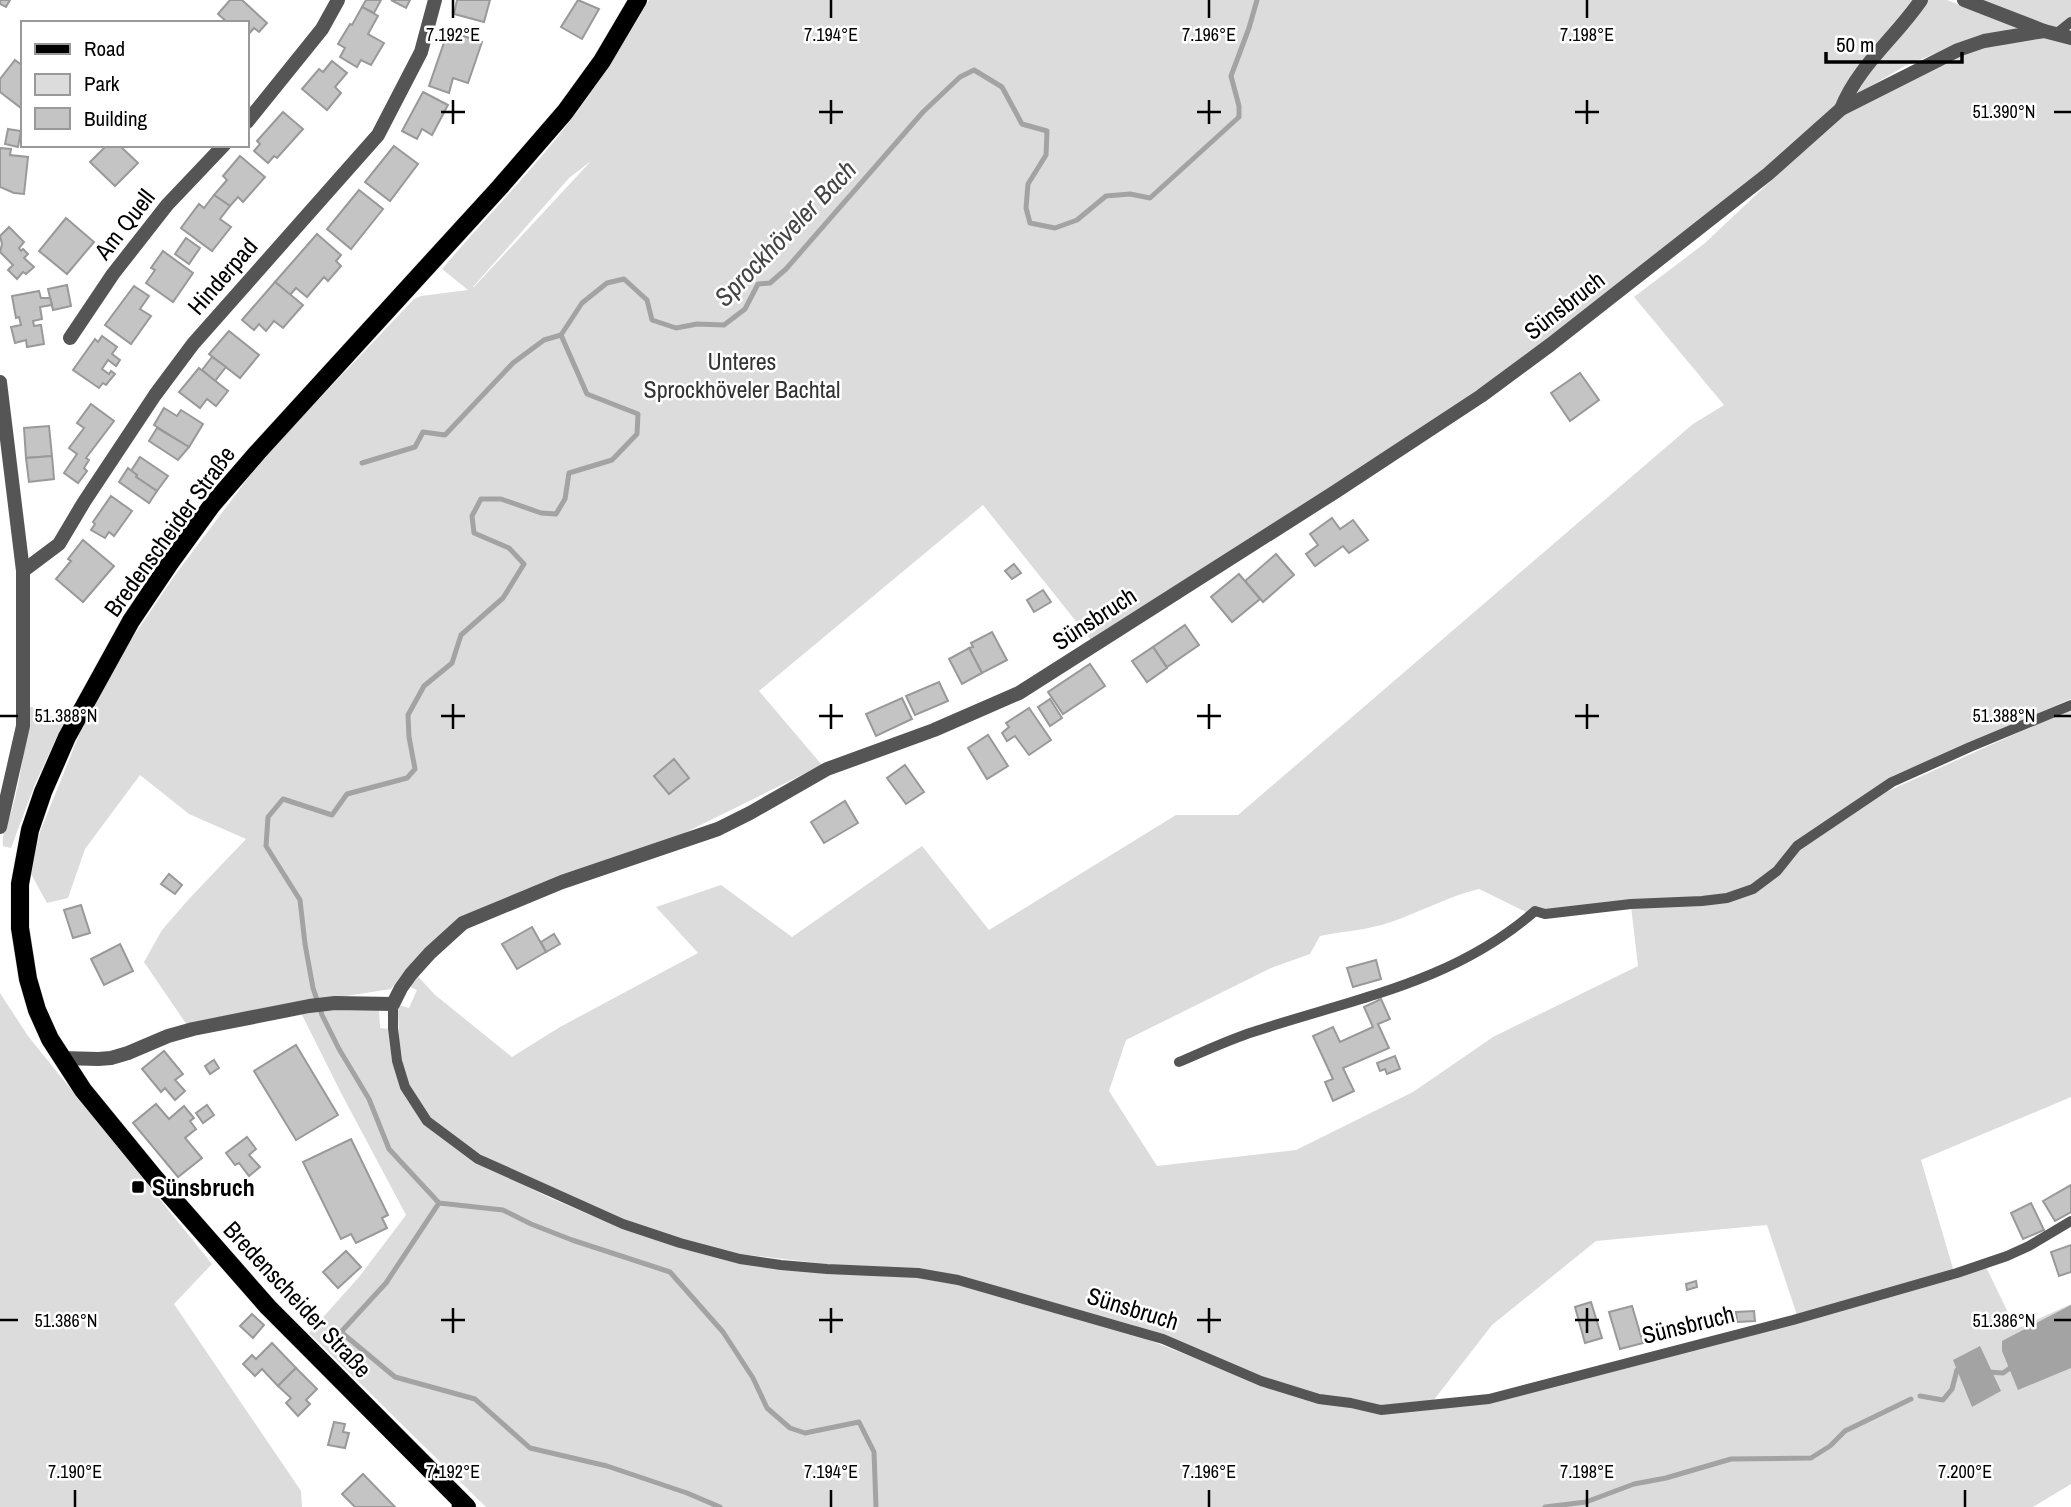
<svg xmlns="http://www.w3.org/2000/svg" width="2071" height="1507" viewBox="0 0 2071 1507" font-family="'Archivo Narrow',sans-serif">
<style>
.green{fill:#dcdcdc;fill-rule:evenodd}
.water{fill:#a3a3a3}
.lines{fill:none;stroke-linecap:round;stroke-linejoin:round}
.stream{stroke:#a3a3a3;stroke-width:5}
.building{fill:#c4c4c4;stroke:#999;stroke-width:2}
.primary-casing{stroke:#dbdbdb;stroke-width:19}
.lane{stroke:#555;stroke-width:10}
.street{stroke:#555;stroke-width:14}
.primary{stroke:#000;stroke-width:18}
.ticks{fill:none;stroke:#000;stroke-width:2.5}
.poi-dot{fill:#000;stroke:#fff;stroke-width:2.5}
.labels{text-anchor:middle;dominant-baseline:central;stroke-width:5;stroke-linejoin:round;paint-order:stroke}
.street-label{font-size:24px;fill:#000;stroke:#fff}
.park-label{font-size:24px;fill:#333;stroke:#fff}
.poi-label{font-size:24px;font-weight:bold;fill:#000;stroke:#fff;text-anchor:start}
.water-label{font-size:26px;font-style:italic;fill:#444;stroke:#fff}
.ticks-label{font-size:18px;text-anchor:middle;fill:#000;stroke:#fff;stroke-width:5;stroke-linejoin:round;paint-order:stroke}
</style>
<rect width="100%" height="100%" fill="#fff"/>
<g class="green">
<path d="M649 0H1913L1838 108 1698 238 1480 395 1091 640 983 505 759 691 822 765 666 842 458 920 404 972 391 989 288 1005 189 1028 144 962 162 930 188 900 246 839 189 814 140 775 85 849 68 898 47 903 30 872 40 832 97 690 175 575 264 457 414 299 421 296 468 290 442 269C487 216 537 166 579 109 605 75 627 38 649 0ZM591 161 474 287H473L569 178Z"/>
<path d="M1928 0H1947L2018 28 1966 41 1905 66 1852 97 1889 47Z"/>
<path d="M1977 0H2071V18L2057 30Z"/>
<path d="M2044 35 2071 43V699L1893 776 1795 843 1800 849 1888 791 2071 709V1097L1921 1160 1954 1272 1797 1315 1767 1225 1596 1241 1492 1325 1433 1401 1381 1406 1322 1396 1264 1377 1133 1325 980 1282 740 1254 681 1239 626 1220 483 1156 429 1118 410 1088 400 1056 398 1012 399 1005 409 1008 417 990 408 986 415 973 434 994 512 1057 560 1027 698 953 656 907 721 885 792 937 922 846 989 930 1176 815H1238L1693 424 1724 405 1634 297 1705 243 1845 111 1972 49ZM1479 889 1530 914 1631 906 1638 966 1493 1037 1413 1092 1296 1150 1157 1166 1109 1091 1126 1040 1271 968 1310 954 1320 936C1344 931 1368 930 1391 922 1421 912 1448 896 1479 889Z"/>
<path d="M27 705 64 722 35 784 11 848 3 846C1 833 9 821 12 809 21 778 27 736 27 705Z"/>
<path d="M0 993 28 1036 212 1264 174 1304 301 1491 302 1507H0Z"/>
<path d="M379 1009 380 1028 389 1029 392 1062 406 1098 425 1124 476 1161 548 1197 621 1228 683 1249 902 1275 980 1289 1131 1333 1256 1382 1381 1413 1491 1401 1985 1265 2016 1329 2071 1304V1484L2033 1507H486L309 1333 359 1277 406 1215 340 1091 300 1011Z"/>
</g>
<g class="water">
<path d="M2071 1305V1368L2018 1390 2002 1351V1341Z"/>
<path d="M1980 1346 2001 1391 1972 1407 1953 1360Z"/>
</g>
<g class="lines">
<g class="stream">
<path d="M362 463 415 447 423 432 445 435 513 363 544 340 561 335"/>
<path d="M439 1203 386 1283 341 1332 395 1377 475 1399 530 1448 607 1466 687 1493 720 1507"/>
<path d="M1987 1372 2003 1373 2013 1366"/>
<path d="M1920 1396 1943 1400 1952 1389 1957 1370H1963"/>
<path d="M876 1507 874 1452 859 1422 805 1433 790 1428 767 1408 753 1378 723 1332 670 1272 572 1240 531 1224 503 1210 439 1203 389 1149 369 1099 339 1049 322 1015 313 988 305 944 300 900 266 846 268 817 283 799 332 815 347 794 407 778 415 769 409 737 408 715 424 686 452 663 461 635 503 598 524 564 509 548 474 533 472 516 481 499H501L541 513 556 514 565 499 569 473 612 460 637 434 638 414 587 394 561 335 582 303 607 283 624 279 647 300 652 320 676 328 697 324 724 325 745 309 758 284 770 283 786 269 923 112 960 77 974 70 1002 87 1022 124 1047 131 1046 155 1028 184 1026 208 1030 223 1055 228 1077 220 1106 196 1130 194 1150 198 1239 117V106L1231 76 1249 28 1257 0"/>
<path d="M1545 1507 1586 1502 1634 1484 1666 1478 1731 1459 1811 1458 1830 1446 1845 1431 1911 1399"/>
</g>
</g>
<g class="building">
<path d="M0 0H10L6 7 0 4Z"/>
<path d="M230 0H242L267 23 259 32 254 28 247 36V23H228L218 14Z"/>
<path d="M366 0H381L374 13 362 7Z"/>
<path d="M391 0H410L406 8Z"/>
<path d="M457 0H490L484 22 454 14Z"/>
<path d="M578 0 599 9 582 39 561 27Z"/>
<path d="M362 7 378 16 368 34 384 43 371 65 361 60 357 67 340 57 345 48 338 44 350 24 352 25Z"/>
<path d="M448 31 482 42 468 83 453 78 449 93 429 86Z"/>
<path d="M15 60 23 66V105L21 108 0 92V79Z"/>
<path d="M332 61 347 73 335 87 341 93 327 110 302 89 319 69 323 72Z"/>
<path d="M423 92 448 105 432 135 422 129 417 139 402 131Z"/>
<path d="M283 112 303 129 277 158 274 156 268 163 254 151 260 144 257 141Z"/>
<path d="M8 129 21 131 18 147 5 144Z"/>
<path d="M107 145H119L138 163 115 186 90 162Z"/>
<path d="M394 146 418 164 390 201 365 182Z"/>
<path d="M0 148 11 149 10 155 28 157 24 194 14 193 0 187Z"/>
<path d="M240 156 265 177 243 202 238 197 230 206 214 195 227 180 223 176Z"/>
<path d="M359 190 383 209 351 249 327 229Z"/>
<path d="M214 195 230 206 220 219 231 227 212 251 181 228 199 204 204 208Z"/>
<path d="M66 218 94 242 67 274 39 251Z"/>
<path d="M9 227 24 242 19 248 21 251 23 249 28 254 24 258 34 267 26 274 23 272 17 279 8 270 13 265 0 252 2 244 0 236Z"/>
<path d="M317 234 341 255 336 261 341 266 328 281 324 277 307 297 296 288 290 295 275 282Z"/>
<path d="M186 238 200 248 189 264 175 254Z"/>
<path d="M163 251 193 273 173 302 146 283 155 270 151 268Z"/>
<path d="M275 282 303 305 283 328 274 321 266 331 259 324 254 330 242 320Z"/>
<path d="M67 285 71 306 53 310 48 289Z"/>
<path d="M134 286 149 296 140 309 151 316 131 344 105 325Z"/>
<path d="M39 291 41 298H50L52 305 40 307 42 319 33 321 34 326 41 325 44 344 27 347 26 340 15 343 11 327 21 325 19 317 16 318 12 296Z"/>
<path d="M229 331 259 355 240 378 209 354Z"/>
<path d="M102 336 117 347 112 354 120 360 116 366 108 360 102 369 109 374 111 371 115 374 106 385 103 383 99 388 73 370 95 339 98 342Z"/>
<path d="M212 357 226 367 215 381 202 370Z"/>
<path d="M199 368 228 391 216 406 207 399 200 408 179 392Z"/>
<path d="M1580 373 1599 400 1570 421 1551 393Z"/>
<path d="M91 404 114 421 86 458 89 460 84 468 87 471 78 483 64 473 77 454 69 448 84 428 77 423Z"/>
<path d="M164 408 177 416 181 410 203 424 189 447 154 425Z"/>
<path d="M49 426 52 456 26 458 24 428Z"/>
<path d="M157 428 189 447 178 460 149 441Z"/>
<path d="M52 456 54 479 29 482 26 458Z"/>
<path d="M140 457 168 476 157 491 136 477 137 475 131 471Z"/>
<path d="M128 468 137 475 136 477 157 491 149 503 119 482Z"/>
<path d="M111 496 132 511 114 536 109 532 105 538 91 530 95 524 93 522Z"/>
<path d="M1332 518 1340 529 1353 520 1368 540 1349 553 1343 546 1315 566 1306 554 1318 545 1310 534Z"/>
<path d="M83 540 114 566 83 602 56 579 71 561 68 559Z"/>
<path d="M1276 554 1294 575 1263 602 1245 581Z"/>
<path d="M1014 564 1021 573 1012 579 1005 571Z"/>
<path d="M1239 574 1260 599 1232 622 1211 597Z"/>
<path d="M1043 590 1051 602 1034 612 1027 600Z"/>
<path d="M1185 625 1199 645 1167 667 1153 647Z"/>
<path d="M992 632 1007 660 982 673 969 648 973 647 971 643Z"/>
<path d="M1153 647 1167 668 1147 682 1132 661Z"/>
<path d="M969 648 982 673 962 684 949 659Z"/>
<path d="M1090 664 1105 686 1063 714 1048 692Z"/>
<path d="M939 682 948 701 915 715 906 696Z"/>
<path d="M902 698 912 719 876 736 866 714Z"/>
<path d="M1050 699 1062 718 1050 726 1038 707Z"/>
<path d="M1029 708 1051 740 1029 755 1015 736 1007 741 1002 733 1009 727 1006 723Z"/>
<path d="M988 735 1008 766 987 779 968 748Z"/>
<path d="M674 759 689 778 669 794 654 776Z"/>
<path d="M905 765 924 792 906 804 887 778Z"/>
<path d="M845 801 858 823 824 843 811 822Z"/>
<path d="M169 874 182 885 175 894 161 884Z"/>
<path d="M81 905 90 933 73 938 64 910Z"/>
<path d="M532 927 546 952 517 969 502 944Z"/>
<path d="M554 934 560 944 546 952 541 942Z"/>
<path d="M120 944 133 971 104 985 91 959Z"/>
<path d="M1376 960 1381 979 1353 987 1347 968Z"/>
<path d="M1381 999 1390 1019 1378 1024 1389 1048 1343 1068 1354 1091 1333 1101 1325 1082 1333 1079 1313 1036 1333 1027 1340 1042 1373 1027 1364 1007Z"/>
<path d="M296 1045 338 1115 296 1140 254 1071Z"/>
<path d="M164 1051 183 1074 175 1080 185 1091 175 1100 165 1088 161 1092 142 1069Z"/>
<path d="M1395 1056 1400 1069 1387 1074 1385 1069 1380 1071 1377 1063Z"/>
<path d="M214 1060 219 1068 210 1074 205 1066Z"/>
<path d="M156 1104 169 1119 184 1106 194 1118 190 1121 196 1129 185 1138 202 1158 178 1177 133 1123Z"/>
<path d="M207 1105 214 1115 203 1123 196 1113Z"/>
<path d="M247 1137 256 1149 249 1155 260 1167 249 1176 239 1163 235 1165 226 1153Z"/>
<path d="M351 1139 388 1215 382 1218 387 1228 356 1243 351 1234 341 1239 303 1162Z"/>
<path d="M2071 1185V1212L2055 1221 2043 1201Z"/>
<path d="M2031 1203 2044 1230 2023 1239 2011 1213Z"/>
<path d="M2071 1245V1272L2059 1276 2051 1252Z"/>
<path d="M346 1251 361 1267 338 1288 323 1272Z"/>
<path d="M1696 1281 1697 1287 1687 1290 1686 1284Z"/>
<path d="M1591 1302 1602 1338 1585 1343 1575 1307Z"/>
<path d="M1632 1306 1643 1343 1620 1349 1609 1312Z"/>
<path d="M1754 1311 1755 1321 1737 1322 1736 1312Z"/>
<path d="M252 1314 264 1325 253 1338 240 1326Z"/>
<path d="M272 1343 296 1368 278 1386 262 1369 255 1376 243 1364 252 1355 256 1359Z"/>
<path d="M296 1368 317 1389 306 1400 310 1404 298 1416 286 1403 291 1398 278 1386Z"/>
<path d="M334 1422 345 1424 343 1432 349 1433 345 1448 328 1445Z"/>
<path d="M363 1474 395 1507H355L342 1494Z"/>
</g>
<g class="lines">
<defs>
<path id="primary" d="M467 1507 268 1307 154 1177 83 1090 50 1039 37 1010 28 979 20 928V884L30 830 43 792 67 737 131 621 170 563 212 505 257 453 500 187 565 112 602 61 638 0"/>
</defs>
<use href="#primary" class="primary-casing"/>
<g class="lane">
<path d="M2056 34 2071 22"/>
<path d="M393 1004V1028L397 1061 405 1087 427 1121 478 1159 623 1224 680 1243 740 1259 781 1265 827 1269 918 1273 958 1280 1163 1339 1261 1381 1319 1399 1351 1403 1381 1410 1489 1399 1793 1320 1957 1273 2007 1256 2029 1246 2071 1221"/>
<path d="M1179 1062C1203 1052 1228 1040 1253 1032 1352 999 1453 983 1535 911L1545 914 1631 904 1702 901 1727 898 1753 889 1777 871 1797 846 1892 782 1970 747 2071 705"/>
</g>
<g class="street">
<path d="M1964 0 2044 31"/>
<path d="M1841 109C1858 66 1896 37 1921 0"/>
<path d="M247 122 322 29 338 0"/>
<path d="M70 338 113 274 167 205 224 145"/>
<path d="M0 382 23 571V726L0 827"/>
<path d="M23 571 59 544 84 502 155 395 193 344 378 135 421 52 435 0"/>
<path d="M62 1058 98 1059 111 1058 128 1053 168 1036 193 1029 309 1006 335 1003 393 1004 401 988 411 974 430 953 463 923 562 882 718 829 750 813 827 769 934 730 1019 693 1335 492 1481 396 1550 345 1768 174 1841 109 1958 50 1984 41 2044 31 2071 38"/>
</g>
<use href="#primary" class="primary"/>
</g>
<path class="ticks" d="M453 0V18M831 0V18M1209 0V18M1587 0V18M453 100V124M831 100V124M1209 100V124M1587 100V124M441 112H465M819 112H843M1197 112H1221M1575 112H1599M2054 112H2071M453 704V729M831 704V729M1209 704V729M1587 704V729M0 716H18M441 716H465M819 716H843M1197 716H1221M1575 716H1599M2054 716H2071M453 1308V1333M831 1308V1333M1209 1308V1333M1587 1308V1333M0 1320H18M441 1320H465M819 1320H843M1197 1320H1221M1575 1320H1599M2054 1320H2071M75 1490V1507M453 1490V1507M831 1490V1507M1209 1490V1507M1587 1490V1507M1965 1490V1507"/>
<rect class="poi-dot" x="131" y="1180" width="14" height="14" rx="3.5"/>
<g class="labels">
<g class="street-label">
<text transform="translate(124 224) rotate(-52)">Am Quell</text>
<text transform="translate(222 276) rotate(-49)">Hinderpad</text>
<text transform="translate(1564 305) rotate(-38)">Sünsbruch</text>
<text transform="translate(169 531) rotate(-54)">Bredenscheider Straße</text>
<text transform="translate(1094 618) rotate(-33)">Sünsbruch</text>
<text transform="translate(298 1299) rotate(47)">Bredenscheider Straße</text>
<text transform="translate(1133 1308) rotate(17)">Sünsbruch</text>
<text transform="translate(1688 1324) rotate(-14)">Sünsbruch</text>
</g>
<g class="park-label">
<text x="742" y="361">Unteres<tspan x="742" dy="28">Sprockhöveler Bachtal</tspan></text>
</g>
<g class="poi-label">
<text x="152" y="1187">Sünsbruch</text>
</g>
<g class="water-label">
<text transform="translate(785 233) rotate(-46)">Sprockhöveler Bach</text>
</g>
</g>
<g class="ticks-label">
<text x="453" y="41">7.192°E</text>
<text x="831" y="41">7.194°E</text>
<text x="1209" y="41">7.196°E</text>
<text x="1587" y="41">7.198°E</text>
<text x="2004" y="118">51.390°N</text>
<text x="66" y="722">51.388°N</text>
<text x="2004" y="722">51.388°N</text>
<text x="66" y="1327">51.386°N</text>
<text x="2004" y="1327">51.386°N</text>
<text x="75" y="1478">7.190°E</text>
<text x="453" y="1478">7.192°E</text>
<text x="831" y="1478">7.194°E</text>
<text x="1209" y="1478">7.196°E</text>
<text x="1587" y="1478">7.198°E</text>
<text x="1965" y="1478">7.200°E</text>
</g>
<rect x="21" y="21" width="228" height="126" fill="#ffffff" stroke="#999999" stroke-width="2"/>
<rect x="35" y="44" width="35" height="10" fill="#000000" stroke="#999999" stroke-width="2"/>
<text x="84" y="56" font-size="21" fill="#000000">Road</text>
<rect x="35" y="74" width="35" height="21" fill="#dcdcdc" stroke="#999999" stroke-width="2"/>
<text x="84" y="91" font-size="21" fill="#000000">Park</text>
<rect x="35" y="108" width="35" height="21" fill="#c4c4c4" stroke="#999999" stroke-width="2"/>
<text x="84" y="126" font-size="21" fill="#000000">Building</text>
<path d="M1826 52v10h136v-10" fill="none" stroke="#000000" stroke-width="3.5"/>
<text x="1836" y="52" font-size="21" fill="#000000" stroke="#ffffff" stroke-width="5" paint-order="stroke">50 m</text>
</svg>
